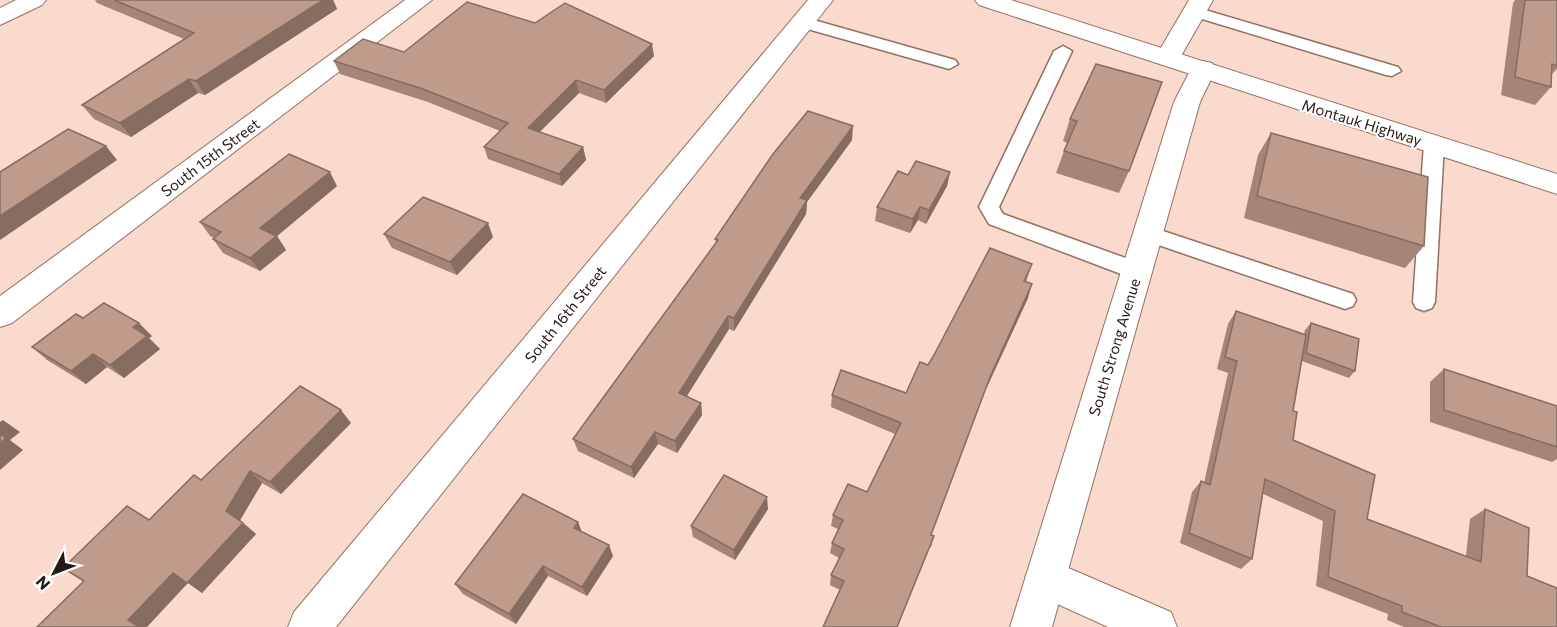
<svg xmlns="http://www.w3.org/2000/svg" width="1557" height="627" viewBox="0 0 1557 627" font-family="Commissioner,sans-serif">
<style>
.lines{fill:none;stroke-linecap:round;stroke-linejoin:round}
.lane-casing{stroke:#937162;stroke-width:3}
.street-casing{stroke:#937162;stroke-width:2}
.secondary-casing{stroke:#937162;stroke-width:2}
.primary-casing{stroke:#937162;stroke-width:2}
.lane{fill:#fff;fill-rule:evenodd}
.street{fill:#fff;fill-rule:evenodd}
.secondary{fill:#fff;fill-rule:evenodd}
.primary{fill:#fff;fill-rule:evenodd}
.wall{fill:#a48578}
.shaded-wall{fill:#866c61}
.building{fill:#bf9b8b;stroke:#866c61;stroke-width:1.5}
.labels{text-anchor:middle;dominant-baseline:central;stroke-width:4.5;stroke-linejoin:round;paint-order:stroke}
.street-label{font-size:15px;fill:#261913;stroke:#fff}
</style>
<rect width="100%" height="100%" fill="#fadacd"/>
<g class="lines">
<defs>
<g id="lane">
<path d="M1195 7 1398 67 1401 71 1392 76 1386 75 1189 15 1187 12Z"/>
<path d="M803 17 955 60 958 64 949 69 797 26 795 22Z"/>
<path d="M1063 46 1072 51 999 207 1003 214 1145 265 1148 271 1145 277 1137 279 1129 277 989 224 979 207 1054 51Z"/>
<path d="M1434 138 1441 140 1444 144 1435 302 1432 308 1424 311 1416 308 1413 302 1424 144 1427 140Z"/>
<path d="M1148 226 1353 294 1356 300 1353 306 1345 309 1141 239 1138 234 1141 229Z"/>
</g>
<g id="street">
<path d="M16 0H46L42 5 0 25V8Z"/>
<path d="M405 0H432L12 323 0 327V296Z"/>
<path d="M808 0H833L336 627H288L294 612Z"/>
<path d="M1189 0H1213L1177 63 1168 66 1159 63 1155 58Z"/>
<path d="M1045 558 1171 612 1177 627H1108L1031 592 1025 578 1031 564Z"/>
</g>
<path id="secondary" d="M1203 61 1212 63 1216 69 1200 102 1052 627H1010L1174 102 1194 63Z"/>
<path id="primary" d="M975 0H1011L1557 174V194L979 5Z"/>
</defs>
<use href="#lane" class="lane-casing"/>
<use href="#street" class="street-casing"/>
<use href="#secondary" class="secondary-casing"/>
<use href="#primary" class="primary-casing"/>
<use href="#lane" class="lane"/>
<use href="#street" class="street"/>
<use href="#secondary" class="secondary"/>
<use href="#primary" class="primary"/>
</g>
<g class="wall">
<path d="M95 0H333L337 9 205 95 198 93 131 137 94 119 82 105 184 39 97 3Z"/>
<path d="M1515 0H1557V69L1551 75V87L1535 105 1501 95 1513 3Z"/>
<path d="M535 23 654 56 606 103 579 93 540 132 583 147 586 160 562 186 488 159 484 147 500 131 428 102 340 74 334 61 404 52Z"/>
<path d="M1096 64 1129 171 1119 193 1056 173 1067 143 1063 141 1070 119Z"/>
<path d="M1271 133 1424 246 1405 268 1244 218 1258 155Z"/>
<path d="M852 140 807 202 806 214 734 331 729 329 687 396 701 403 702 415 677 453 658 444 634 478 578 451 573 439 716 243 715 239Z"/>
<path d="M950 172 947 186 926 224 918 220 910 233 875 221 877 207Z"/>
<path d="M337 186 277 236 286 250 260 271 223 253 213 239 214 238 210 236 200 222Z"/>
<path d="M384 234 493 237 457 275 392 248Z"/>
<path d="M1032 264 1026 282 1028 298 986 389 931 535 934 536 931 547 840 590 830 585 831 575 839 558 830 553 832 543 838 529 831 526 833 515 867 492 895 434 831 407 832 395 906 393 928 365Z"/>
<path d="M1236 311 1304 334 1305 330 1311 323 1355 371 1349 378 1302 361 1293 411V440L1367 519 1466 556 1470 519 1485 509 1527 576 1557 627H1404L1387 620 1388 614 1316 586 1323 521 1263 494 1252 559 1241 569 1180 543 1192 492 1201 481 1204 483 1228 373 1217 369 1228 324Z"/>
<path d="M83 318 152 336 149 338 160 349 124 378 107 367 86 384 47 360 32 347Z"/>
<path d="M1444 369 1557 406V459L1552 462 1430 422V382Z"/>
<path d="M351 423 281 494 262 483 240 520 256 534 202 593 188 583 149 520Z"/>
<path d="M768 509 735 560 693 537 691 526Z"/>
<path d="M578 522 582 532 613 556 587 596 548 576 516 624 463 594 455 584Z"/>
</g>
<g class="shaded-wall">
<path d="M323 0H333L337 9 205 95 196 81Z"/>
<path d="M652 44 654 56 606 103 604 90Z"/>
<path d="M189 79 198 93 131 137 120 123Z"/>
<path d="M576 80 579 93 531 140 528 128Z"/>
<path d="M853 126 852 140 807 202 806 214 734 331V318L800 198Z"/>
<path d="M106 146 117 160 0 240V216Z"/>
<path d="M583 147 586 160 562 186 559 174Z"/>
<path d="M330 172 337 186 277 236 286 250 260 271 250 258 260 228Z"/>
<path d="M950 172 947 186 926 224 929 210Z"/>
<path d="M920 207 918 220 910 233 913 219Z"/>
<path d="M488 223 493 237 457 275 450 262Z"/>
<path d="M1032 284 1028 298 986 389 990 377Z"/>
<path d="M728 316 729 329 681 405 679 393Z"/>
<path d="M139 323 152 336 149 338 160 349 124 378 110 365 133 327Z"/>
<path d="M93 354 107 367 86 384 71 371Z"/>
<path d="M701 403 702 415 677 453 675 441Z"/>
<path d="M341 410 351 423 281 494 270 482Z"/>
<path d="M3 420 20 432 10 440 23 450 0 470V422Z"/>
<path d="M655 432 658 444 634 478 631 467Z"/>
<path d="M250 471 262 483 239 522 226 511Z"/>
<path d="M767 497 768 509 735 560 734 550Z"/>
<path d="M578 522 582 533 574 528Z"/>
<path d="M243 523 256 534 202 593 188 583 147 627H139L128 620 173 573Z"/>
<path d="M609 545 613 556 587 596 582 587Z"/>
<path d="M543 566 548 576 516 624 509 614Z"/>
</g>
<g class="building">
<path d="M114 0H323L196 81 189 79 120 123 82 105 194 33Z"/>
<path d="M1525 0H1557V66L1552 64 1551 87 1515 77Z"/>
<path d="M467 2 535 23 565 3 652 44 604 90 576 80 528 128 583 147 559 174 484 147 508 123 423 89 334 61 363 39 404 52Z"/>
<path d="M1096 64 1162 82 1129 171 1064 151 1077 121 1070 119Z"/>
<path d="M808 111 853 126 800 198 807 200 734 318 728 316 679 393 701 403 675 441 655 432 631 467 573 439 718 240 715 239 773 154Z"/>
<path d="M68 129 106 146 0 216V172Z"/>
<path d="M1271 133 1428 177 1424 246 1257 196Z"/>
<path d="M289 154 330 172 260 228 276 236 250 258 213 239 221 232 200 222Z"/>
<path d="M916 161 950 172 929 210 920 207 913 219 877 207 898 171 908 175Z"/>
<path d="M423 197 488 223 450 262 384 234Z"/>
<path d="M990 248 1032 264 1024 281 1032 284 990 377 931 535 934 536 897 627H823L844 581 831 575 844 549 832 543 843 520 833 515 848 484 867 492 901 423 832 395 841 370 906 393 920 362 928 365 934 355Z"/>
<path d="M104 303 139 323 133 327 147 336 110 365 93 354 71 371 32 347 76 314 83 318Z"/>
<path d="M1236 311 1306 335 1293 411 1297 412 1293 440 1375 475 1367 519 1481 562 1485 509 1529 528 1527 576 1557 588V627H1441L1402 612V606L1328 577 1335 511 1265 479 1252 559 1189 533 1201 481 1210 485 1237 361 1225 357Z"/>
<path d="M1311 323 1359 339 1355 371 1306 353Z"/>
<path d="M1444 369 1557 406V447L1444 410Z"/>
<path d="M300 386 341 410 270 482 250 471 226 511 243 523 187 583 173 573 128 620 139 627H37L84 581 63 568 127 506 149 520 194 475 201 480Z"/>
<path d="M0 434 6 438 0 443Z"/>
<path d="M724 475 767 497 734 550 691 526Z"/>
<path d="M523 494 578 522 574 528 609 545 582 587 543 566 509 614 455 584Z"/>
</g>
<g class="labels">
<g class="street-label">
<text transform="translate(1362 122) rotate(17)">Montauk Highway</text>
<text transform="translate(210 157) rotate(-37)">South 15th Street</text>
<text transform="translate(565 314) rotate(-51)">South 16th Street</text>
<text transform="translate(1114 347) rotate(-73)">South Strong Avenue</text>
</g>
</g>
<g transform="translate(54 573) rotate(228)" stroke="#ffffff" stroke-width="4.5" paint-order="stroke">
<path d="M0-4.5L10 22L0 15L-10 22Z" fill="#261913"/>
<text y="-9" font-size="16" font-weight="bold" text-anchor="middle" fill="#261913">N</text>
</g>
</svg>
